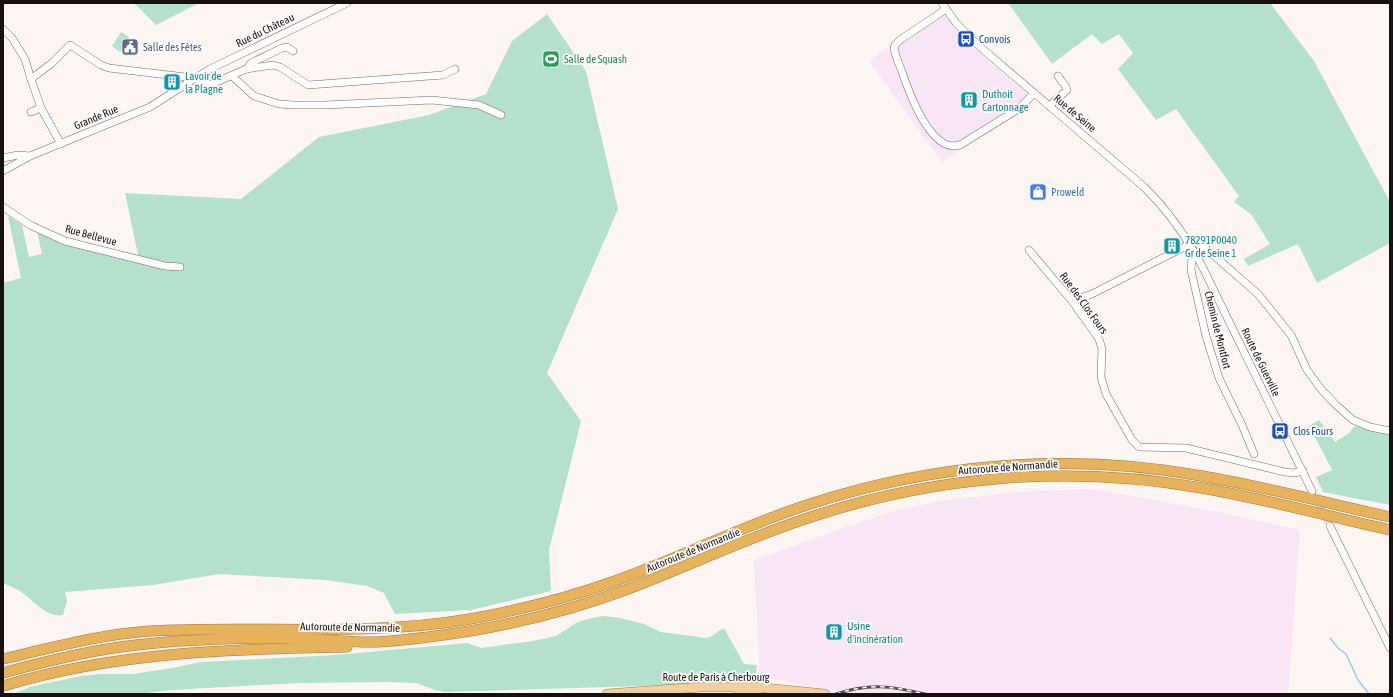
<svg xmlns="http://www.w3.org/2000/svg" width="1393" height="697" viewBox="0 0 1393 697" font-family="'Asap Condensed',sans-serif">
<style>
.industrial{fill:#f8e6f7}
.green{fill:#b3e1cb}
.lines{fill:none;stroke-linecap:round;stroke-linejoin:round}
.stream{stroke:#98cdd9;stroke-width:1.5}
.minor-tunnel{stroke:#dad3d0;stroke-width:7;stroke-dasharray:7 3.5;stroke-linecap:butt}
.minor-casing{stroke:#776660;stroke-width:8}
.major-casing{stroke:#9e7940;stroke-width:10}
.highway-casing{stroke:#9e7940;stroke-width:11}
.minor{stroke:#fff;stroke-width:7}
.major{stroke:#f0d19d;stroke-width:9}
.highway{stroke:#e6b25b;stroke-width:10}
.rail-casing{stroke:#544d4b;stroke-width:3}
.rail{stroke:#fff;stroke-width:1.5;stroke-dasharray:4.5;stroke-linecap:butt}
.labels{text-anchor:middle;dominant-baseline:central;stroke-width:3.5;stroke-linejoin:round;paint-order:stroke}
.street-label{font-size:11px;fill:#17100e;stroke:#fff}
.transit-label{font-size:11px;fill:#164399;stroke:#fff;text-anchor:start}
.service-label{font-size:11px;fill:#4e5e75;stroke:#fff;text-anchor:start}
.leisure-label{font-size:11px;fill:#27864d;stroke:#fff;text-anchor:start}
.culture-label{font-size:11px;fill:#0d838f;stroke:#fff;text-anchor:start}
.shop-label{font-size:11px;fill:#366cbe;stroke:#fff;text-anchor:start}
</style>
<rect width="100%" height="100%" fill="#fdf5f2"/>
<g class="industrial">
<path d="M939 9 966 42 1034 98 1021 110 942 162 869 61Z"/>
<path d="M1095 489 1213 511 1300 530 1288 694H855L756 676 759 664 754 560 889 512 938 501 1027 491Z"/>
</g>
<g class="green">
<path d="M134 3H199L156 25Z"/>
<path d="M1008 3H1270L1314 61 1390 202V243L1317 283 1298 244 1248 266 1244 259 1270 244 1251 214 1234 202 1239 196 1176 109 1156 120 1118 69 1133 53 1119 34 1102 44 1092 34 1052 64Z"/>
<path d="M547 14 586 71 618 209 547 373 581 421 549 550 551 591 471 610 395 614 384 593 367 586 325 580 219 574 153 585 65 592 67 601 63 615C46 618 33 600 20 591 15 588 9 586 3 583V283L21 278 8 216 22 225 29 257 42 254 37 232 40 228 63 238 138 255 125 193 241 199 319 137 429 115 486 94 512 41Z"/>
<path d="M121 32 129 37 120 52 112 46Z"/>
<path d="M1319 420 1335 442 1348 434 1355 426 1390 434V505L1323 492 1316 477 1332 470 1309 426Z"/>
<path d="M604 616 620 618 644 624 661 632 706 638C713 637 717 631 724 628L744 664 757 665 756 673 753 680 744 683 445 692 435 690 416 683 386 682 299 683 171 690 138 694H13L30 687 81 676 100 674H133L172 668 201 662 336 655 467 643 481 648 533 641 556 636 578 622 592 618Z"/>
</g>
<g class="lines">
<path class="stream" d="M1330 638 1338 648 1346 654 1358 680 1369 694"/>
<path class="minor-tunnel" d="M1315 497 1330 526"/>
<defs>
<g id="minor">
<path d="M942 3 956 23 979 46 1143 186C1168 210 1186 236 1202 266L1312 491"/>
<path d="M946 9 900 40 895 45 894 48C895 55 898 62 901 69 908 90 924 133 945 144 949 146 955 146 960 145L1020 108 1034 93"/>
<path d="M3 29 12 38 25 59 31 79 41 108 61 144"/>
<path d="M247 69 251 63 282 48 287 47 293 51"/>
<path d="M232 76 254 96 279 104 294 105H325L432 100 479 105 501 115"/>
<path d="M31 79 52 63 70 45 101 65 109 68 194 78 210 85 246 69 273 65 280 67 308 85 443 75 455 69"/>
<path d="M1049 106 1067 90 1066 87 1058 76"/>
<path d="M31 112 41 108"/>
<path d="M3 158 18 155 30 156"/>
<path d="M3 171 30 156 150 107 210 69 347 3"/>
<path d="M3 207 30 225 65 241 165 266 180 267"/>
<path d="M1029 250 1072 301 1099 339 1102 349 1101 377 1106 394 1132 440 1139 447 1186 448 1285 472 1294 473 1303 471"/>
<path d="M1195 252 1192 258 1191 270 1206 336 1219 378 1242 425 1254 454"/>
<path d="M1072 301 1092 294 1194 242 1202 245 1258 294 1291 335 1307 370 1321 389 1336 405 1353 420 1370 427 1390 431"/>
<path d="M1330 526 1390 648"/>
</g>
<g id="major">
<path d="M739 693 758 694"/>
<path d="M607 694 701 687H755L825 694"/>
</g>
<g id="highway">
<path d="M3 659C50 648 102 634 150 631 257 625 364 637 470 619 520 610 568 598 615 581 680 558 742 526 807 505 934 463 1071 452 1202 476 1265 487 1327 503 1390 517"/>
<path d="M3 673C46 661 91 650 136 645 185 639 236 638 285 638 316 638 347 643 378 642 409 640 439 636 470 631 524 622 577 608 628 589 691 565 751 536 814 516 940 475 1072 465 1202 488 1265 499 1327 516 1390 530"/>
<path d="M3 686C115 652 231 649 347 647"/>
</g>
</defs>
<use href="#minor" class="minor-casing"/>
<use href="#major" class="major-casing"/>
<use href="#highway" class="highway-casing"/>
<use href="#minor" class="minor"/>
<use href="#major" class="major"/>
<use href="#highway" class="highway"/>
<defs>
<path id="rail" d="M836 694C870 683 891 686 925 694"/>
</defs>
<use href="#rail" class="rail-casing"/>
<use href="#rail" class="rail"/>
</g>
<defs>
<symbol id="bus-square" viewBox="-11 -11 22 22"><rect x="-9" y="-9" width="18" height="18" rx="4" fill="#1a4fb4" stroke="#fff"/><path d="M-5-6H5V4H4V6H2V4H-2V6H-4V4H-5ZM-3.5-4V0h7V-4ZM-3.5 1.2v1.5H-2V1.2ZM2 1.2v1.5H3.5V1.2Z" fill="#fff"/></symbol>
<symbol id="civic-square" viewBox="-11 -11 22 22"><rect x="-9" y="-9" width="18" height="18" rx="4" fill="#5c6f8a" stroke="#fff"/><path d="M-.6-6.5H3V-4.5H.6V-3L4-1V1h2V6H-6V1h2V-1L-.6-3ZM-1.2 2.5V6h2.4V2.5Z" fill="#fff"/></symbol>
<symbol id="stadium-square" viewBox="-11 -11 22 22"><rect x="-9" y="-9" width="18" height="18" rx="4" fill="#2e9e5b" stroke="#fff"/><path d="M0-5a6.5 5 0 1 0 0 10a6.5 5 0 1 0 0-10ZM-3.5-1.8h7v3.6h-7Z" fill="#fff"/></symbol>
<symbol id="building-square" viewBox="-11 -11 22 22"><rect x="-9" y="-9" width="18" height="18" rx="4" fill="#0f9aa8" stroke="#fff"/><path d="M-4-6H4V6H1V3H-1V6H-4ZM-2.5-4.3h1.7v1.8h-1.7ZM.8-4.3h1.7v1.8H.8ZM-2.5-1h1.7V.8h-1.7ZM.8-1h1.7V.8H.8Z" fill="#fff"/></symbol>
<symbol id="shop-square" viewBox="-11 -11 22 22"><rect x="-9" y="-9" width="18" height="18" rx="4" fill="#3f7fe0" stroke="#fff"/><path d="M-5-2.5h2.3a2.7 3.5 0 0 1 5.4 0H5L5.5 6h-11ZM-1.5-2.5h3a1.5 2.3 0 0 0-3 0Z" fill="#fff"/></symbol>
</defs>
<g fill-rule="evenodd">
<use href="#bus-square" x="956" y="29" width="20" height="20"/>
<use href="#civic-square" x="120" y="37" width="20" height="20"/>
<use href="#stadium-square" x="541" y="49" width="20" height="20"/>
<use href="#building-square" x="162" y="72" width="20" height="20"/>
<use href="#building-square" x="959" y="90" width="20" height="20"/>
<use href="#shop-square" x="1028" y="182" width="20" height="20"/>
<use href="#building-square" x="1162" y="236" width="20" height="20"/>
<use href="#bus-square" x="1270" y="421" width="20" height="20"/>
<use href="#building-square" x="824" y="622" width="20" height="20"/>
</g>
<g class="labels">
<g class="street-label">
<text transform="translate(265 30) rotate(-26)">Rue du Château</text>
<text transform="translate(1075 113) rotate(40)">Rue de Seine</text>
<text transform="translate(96 117) rotate(-23)">Grande Rue</text>
<text transform="translate(91 235) rotate(15)">Rue Bellevue</text>
<text transform="translate(1084 303) rotate(54)">Rue des Clos Fours</text>
<text transform="translate(1218 330) rotate(76)">Chemin de Montfort</text>
<text transform="translate(1261 362) rotate(64)">Route de Guerville</text>
<text transform="translate(1008 467) rotate(-4)">Autoroute de Normandie</text>
<text transform="translate(693 550) rotate(-22)">Autoroute de Normandie</text>
<text transform="translate(350 627) rotate(1)">Autoroute de Normandie</text>
<text x="716" y="677">Route de Paris à Cherbourg</text>
</g>
<g class="transit-label">
<text x="979" y="39">Convois</text>
<text x="1293" y="431">Clos Fours</text>
</g>
<g class="service-label">
<text x="143" y="47">Salle des Fêtes</text>
</g>
<g class="leisure-label">
<text x="564" y="59">Salle de Squash</text>
</g>
<g class="culture-label">
<text x="185" y="76">Lavoir de<tspan x="185" dy="13">la Plagne</tspan></text>
<text x="982" y="94">Duthoit<tspan x="982" dy="13">Cartonnage</tspan></text>
<text x="1185" y="240">78291P0040<tspan x="1185" dy="13">Gr de Seine 1</tspan></text>
<text x="847" y="626">Usine<tspan x="847" dy="13">d'incinération</tspan></text>
</g>
<g class="shop-label">
<text x="1051" y="192">Proweld</text>
</g>
</g>
<rect width="1393" height="697" fill="none" stroke="#17100e" stroke-width="8"/>
</svg>
